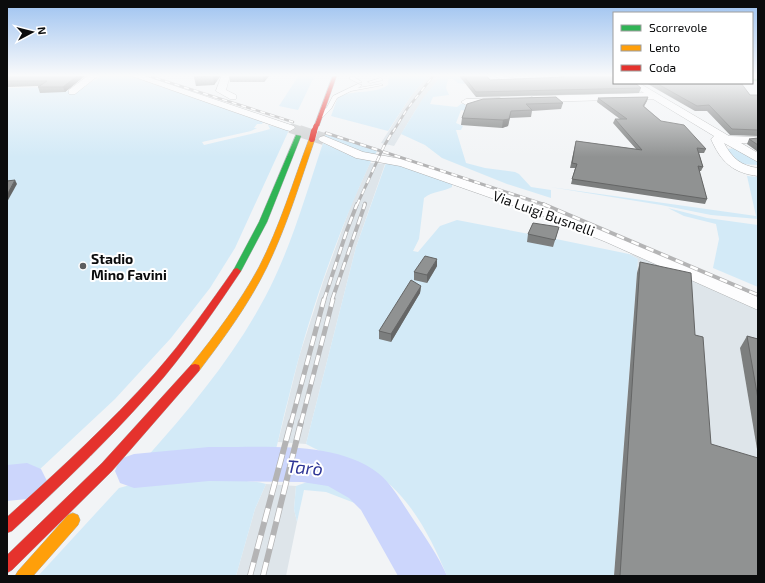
<svg xmlns="http://www.w3.org/2000/svg" width="765" height="583" viewBox="0 0 765 583" font-family="'Exo 2',sans-serif">
<style>
.built{fill:#dee5ea}
.green{fill:#d3eaf7}
.lines{fill:none;stroke-linecap:round;stroke-linejoin:round}
.river{fill:#ccd6fc;fill-rule:evenodd}
.street-tunnel-far1{stroke:#cfd1d3;stroke-width:10;stroke-dasharray:10 5;stroke-linecap:butt}
.street-tunnel{stroke:#cfd1d3;stroke-width:12;stroke-dasharray:12 6;stroke-linecap:butt}
.lane-casing{stroke:#afb1b2;stroke-width:1}
.street-casing{stroke:#afb1b2;stroke-width:1}
.fast-casing{stroke:#afb1b2;stroke-width:1}
.slow-casing{stroke:#afb1b2;stroke-width:1}
.jam-casing{stroke:#afb1b2;stroke-width:1}
.lane{fill:#fdfdfe;fill-rule:evenodd}
.street{fill:#fdfdfe;fill-rule:evenodd}
.fast{fill:#30b455;fill-rule:evenodd}
.slow{fill:#ff9f0a;fill-rule:evenodd}
.jam{fill:#e5322d;fill-rule:evenodd}
.rail-far4-casing{stroke:#b4b4b5;stroke-width:2.5}
.rail-far3-casing{stroke:#b4b4b5;stroke-width:3}
.rail-far2-casing{stroke:#b4b4b5;stroke-width:4}
.rail-far1-casing{stroke:#b4b4b5;stroke-width:5}
.rail-casing{stroke:#b4b4b5;stroke-width:6}
.rail-far4{stroke:#fff;stroke-width:1.5;stroke-dasharray:5;stroke-linecap:butt}
.rail-far3{stroke:#fff;stroke-width:2;stroke-dasharray:6;stroke-linecap:butt}
.rail-far2{stroke:#fff;stroke-width:2.5;stroke-dasharray:8;stroke-linecap:butt}
.rail-far1{stroke:#fff;stroke-width:3.5;stroke-dasharray:10;stroke-linecap:butt}
.rail{stroke:#fff;stroke-width:4.5;stroke-dasharray:14;stroke-linecap:butt}
.jam-bridge-far1-casing{stroke:#cecfd0;stroke-width:5.5;stroke-linecap:butt}
.jam-bridge-casing{stroke:#cecfd0;stroke-width:6;stroke-linecap:butt}
.jam-bridge-far1{stroke:#e5322d;stroke-width:5}
.jam-bridge{stroke:#e5322d;stroke-width:6}
.wall{fill:#7c7e7e}
.shaded-wall{fill:#656666}
.building{fill:#909292;stroke:#656666}
.poi-dot{fill:#5c5d5f;stroke:#fff;stroke-width:1.5}
.labels{text-anchor:middle;dominant-baseline:central;stroke-width:4;stroke-linejoin:round;paint-order:stroke}
.street-label{font-size:14px;fill:#0b0c0d;stroke:#fff}
.poi-label{font-size:14px;font-weight:bold;fill:#0b0c0d;stroke:#fff;text-anchor:start}
.near-water-label{font-size:18px;font-style:italic;fill:#2e3596;stroke:#fff}
</style>
<rect width="100%" height="100%" fill="#f2f4f6"/>
<g class="built">
<path d="M429 75H442L415 111 394 146 381 143 411 96Z"/>
<path d="M370 163 385 164 356 247 306 444 278 442 299 357 323 282 351 205Z"/>
<path d="M629 254 636 255 758 310V576H614L638 259Z"/>
<path d="M266 484 296 486 294 509 297 522 286 576H236L255 509Z"/>
</g>
<g class="green">
<path d="M102 75H127L263 122 262 124H257L254 128H257L251 131 202 142 204 145 263 131 270 129 268 125 289 130 235 248 210 288 171 338 115 399 39 470 7 473V88L48 87 65 92 96 80Z"/>
<path d="M299 75H315L298 110 279 106Z"/>
<path d="M389 75H429L411 96 388 131 331 116 338 97C354 89 373 95 388 85Z"/>
<path d="M442 75H486L464 84 458 83 453 79H448L446 88 449 95 433 97 430 104 457 107 461 104 495 103 466 111 461 110 456 123 463 126 461 130H456L466 163 485 168 515 172 519 174 531 187 551 190V198L507 184 442 158 425 145 401 134 423 98Z"/>
<path d="M325 134 377 151 374 157 324 137Z"/>
<path d="M323 143 354 157 372 159C336 236 308 317 288 400 283 417 280 435 275 453L233 456 210 454 185 458 161 455 146 458C195 403 244 344 275 277 295 234 308 188 323 143Z"/>
<path d="M736 148 758 162V165L740 164 726 149Z"/>
<path d="M387 160 452 184V187C444 192 432 191 424 198L419 239 413 251 418 252 440 226 457 220 529 234H557L556 239 629 254 638 259 614 576H447C431 537 406 487 365 468 346 459 325 455 306 444L356 247Z"/>
<path d="M747 176 758 177V219L711 215 661 205 550 187 756 216Z"/>
<path d="M668 208 707 218 758 225V287L713 268 719 239 716 224 684 216Z"/>
<path d="M213 473C224 474 231 478 241 480 249 482 258 481 266 484L255 509 236 576H38L119 488 156 478Z"/>
<path d="M313 480C335 481 351 491 365 507L326 492 304 490 297 522 294 509 296 486Z"/>
</g>
<g class="lines">
<g class="river">
<path d="M209 447C261 448 335 440 378 473 393 485 402 503 413 519 425 537 438 555 447 576H398L361 510 349 498 328 486 302 482 209 481 134 488 120 483 115 471 120 459 134 454Z"/>
<path d="M27 463 41 469 47 481 41 493 27 499 7 501V465Z"/>
</g>
<path class="street-tunnel-far1" d="M290 128 303 132"/>
<path class="street-tunnel" d="M299 131 324 139"/>
<defs>
<g id="lane">
<path d="M493 75C498 75 515 78 519 80 511 83 500 80 493 75Z"/>
<path d="M350 77H354L362 82 358 83 350 79Z"/>
<path d="M381 78 383 80 370 83 368 82Z"/>
<path d="M358 84 362 85 358 88 381 84 383 85 351 91 337 98 331 109 323 117H319L318 116 327 107 333 96Z"/>
</g>
<g id="street">
<path d="M89 75H99L75 94H69V90Z"/>
<path d="M129 75H142L294 126 295 128 290 131 286 130Z"/>
<path d="M222 75H230L226 90 236 95V99H230L216 91Z"/>
<path d="M629 83H639L729 136 758 137V143H741L758 153V162L724 143C732 158 741 166 758 168V176C733 173 721 162 711 139L714 136 653 99 533 102 528 99 533 96 644 93Z"/>
<path d="M500 98 505 101 503 103 466 105 461 102 466 99Z"/>
<path d="M324 136 363 152 407 160 550 209 618 236 758 297V310L606 242 540 215 400 166 356 158 320 141 318 139 320 137Z"/>
</g>
<g id="fast">
<rect x="752" y="79" width="6" height="2"/>
<path d="M296 135 301 136 267 222 241 271 237 274 234 273 233 271 259 222Z"/>
</g>
<g id="slow">
<path d="M312 137 315 139C300 182 287 226 267 267 249 304 224 338 199 371H191L190 368 191 365C216 334 240 302 259 267 280 226 293 182 309 139Z"/>
<path d="M73 513 78 515 80 520 78 525 33 576H15L18 571 68 515Z"/>
</g>
<g id="jam">
<path d="M333 75H337L319 126 314 127Z"/>
<path d="M237 268 241 271C217 307 192 343 164 377 117 432 65 482 12 531L7 533V517C58 471 109 424 155 373 184 340 209 305 234 269Z"/>
<path d="M195 364 199 365 200 368 199 371 112 471 12 570 7 573V555L102 463 191 365Z"/>
</g>
</defs>
<use href="#lane" class="lane-casing"/>
<use href="#street" class="street-casing"/>
<use href="#fast" class="fast-casing"/>
<use href="#slow" class="slow-casing"/>
<use href="#jam" class="jam-casing"/>
<use href="#lane" class="lane"/>
<use href="#street" class="street"/>
<use href="#fast" class="fast"/>
<use href="#slow" class="slow"/>
<use href="#jam" class="jam"/>
<defs>
<g id="rail-far4">
<path d="M146 75 293 122"/>
<path d="M393 132 407 109 434 75"/>
</g>
<g id="rail-far3">
<path d="M326 133 546 205"/>
<path d="M357 205 384 146 393 131"/>
<path d="M364 205 365 203"/>
</g>
<g id="rail-far2">
<path d="M543 204 758 295"/>
<path d="M324 300 347 230 357 204"/>
<path d="M332 300 365 204"/>
</g>
<g id="rail-far1">
<path d="M291 423 324 299"/>
<path d="M301 423 333 299"/>
</g>
<g id="rail">
<path d="M250 576 291 422"/>
<path d="M263 576 301 422"/>
</g>
</defs>
<use href="#rail-far4" class="rail-far4-casing"/>
<use href="#rail-far3" class="rail-far3-casing"/>
<use href="#rail-far2" class="rail-far2-casing"/>
<use href="#rail-far1" class="rail-far1-casing"/>
<use href="#rail" class="rail-casing"/>
<use href="#rail-far4" class="rail-far4"/>
<use href="#rail-far3" class="rail-far3"/>
<use href="#rail-far2" class="rail-far2"/>
<use href="#rail-far1" class="rail-far1"/>
<use href="#rail" class="rail"/>
<defs>
<path id="jam-bridge-far1" d="M314 132 316 126"/>
<path id="jam-bridge" d="M312 139 314 131"/>
</defs>
<use href="#jam-bridge-far1" class="jam-bridge-far1-casing"/>
<use href="#jam-bridge" class="jam-bridge-casing"/>
<use href="#jam-bridge-far1" class="jam-bridge-far1"/>
<use href="#jam-bridge" class="jam-bridge"/>
</g>
<g class="wall">
<path d="M7 75H86L65 92 40 93 38 87 39 86 7 87Z"/>
<path d="M195 75H221L214 85 196 86 194 77Z"/>
<path d="M229 75H270L264 82H230Z"/>
<path d="M460 75H486L490 80 559 78V75H614L641 88 639 93 476 97 460 77Z"/>
<path d="M646 83H741L750 95H758V136L730 135 707 111H695Z"/>
<path d="M648 97 647 101 644 106 661 121 706 149 704 153H699L703 167 701 171H699L707 199 705 204 571 184 575 168H570L576 141 636 149 613 123 615 119H620L597 102 598 98Z"/>
<path d="M563 103 561 109 532 111 531 117 510 118 508 126 502 128 461 125 462 118 467 104Z"/>
<path d="M758 138V152L747 144 749 139Z"/>
<path d="M559 227 553 247 527 242 528 234Z"/>
<path d="M640 262 695 335 711 444 758 576H614L637 273Z"/>
<path d="M437 266 427 283 414 280V272Z"/>
<path d="M421 286 420 293 391 342 379 339V331Z"/>
<path d="M747 336 758 339V455L740 348Z"/>
</g>
<g class="shaded-wall">
<path d="M78 75H86L65 92 63 87Z"/>
<path d="M213 75H221L214 85 213 76Z"/>
<path d="M263 75H270L264 82Z"/>
<path d="M648 97 647 101 642 110 643 106Z"/>
<path d="M511 111 508 126 502 128 503 120Z"/>
<path d="M15 180 17 184 7 202V195Z"/>
<path d="M437 259V266L427 283V275Z"/>
<path d="M421 286 420 293 391 342V334Z"/>
</g>
<g class="building">
<path d="M7 75H78L63 87H38L47 81H7Z"/>
<path d="M195 75H213V76L194 77Z"/>
<path d="M463 75H486L490 80 564 77 561 75H614V83H635L641 88 476 92Z"/>
<path d="M656 83H741L750 95H758V130L732 129 709 105 697 106Z"/>
<path d="M556 97 563 103 526 104 532 110 511 111 509 119 503 120 462 118 467 104 483 99Z"/>
<path d="M648 97 643 106 661 121 684 125 706 149 697 148 703 167 698 166 707 199 572 179 577 164 572 163 576 141 642 150 615 119H627L598 98Z"/>
<path d="M758 138V145L749 139Z"/>
<path d="M15 180 7 195V181Z"/>
<path d="M533 223 559 227 555 240 528 234Z"/>
<path d="M425 256 437 259 427 275 414 272Z"/>
<path d="M640 262 691 273 695 335 703 337 711 444 758 458V576H620Z"/>
<path d="M411 280 421 286 391 334 379 331Z"/>
<path d="M747 336 758 339V399Z"/>
</g>
<linearGradient id="sky" x2="0" y2="1"><stop stop-color="#9dc2f0"/><stop offset="0.48" stop-color="#f9fafb"/><stop offset="1" stop-color="#f9fafb" stop-opacity="0"/></linearGradient>
<rect width="765" height="157" fill="url(#sky)"/>
<circle class="poi-dot" cx="83" cy="266" r="4"/>
<g class="labels">
<g class="street-label">
<text transform="translate(544 213) rotate(20)">Via Luigi Busnelli</text>
</g>
<g class="poi-label">
<text x="91" y="258">Stadio<tspan x="91" dy="16">Mino Favini</tspan></text>
</g>
<g class="near-water-label">
<text transform="translate(305 467) rotate(5)">Tarò</text>
</g>
</g>
<rect width="765" height="583" fill="none" stroke="#0b0c0d" stroke-width="16"/>
<rect x="613" y="12" width="140" height="72" fill="#ffffff" stroke="#9d9e9e"/>
<rect x="621" y="25" width="20" height="6" fill="#30b455" stroke="#9d9e9e"/>
<text x="649" y="32" font-size="12" fill="#0b0c0d">Scorrevole</text>
<rect x="621" y="45" width="20" height="6" fill="#ff9f0a" stroke="#9d9e9e"/>
<text x="649" y="52" font-size="12" fill="#0b0c0d">Lento</text>
<rect x="621" y="65" width="20" height="6" fill="#e5322d" stroke="#9d9e9e"/>
<text x="649" y="72" font-size="12" fill="#0b0c0d">Coda</text>
<g transform="translate(32 32) rotate(83)" stroke="#ffffff" stroke-width="3" paint-order="stroke">
<path d="M0-3L7 15L0 10L-7 15Z" fill="#0b0c0d"/>
<text y="-6" font-size="11" font-weight="bold" text-anchor="middle" fill="#0b0c0d">N</text>
</g>
</svg>
